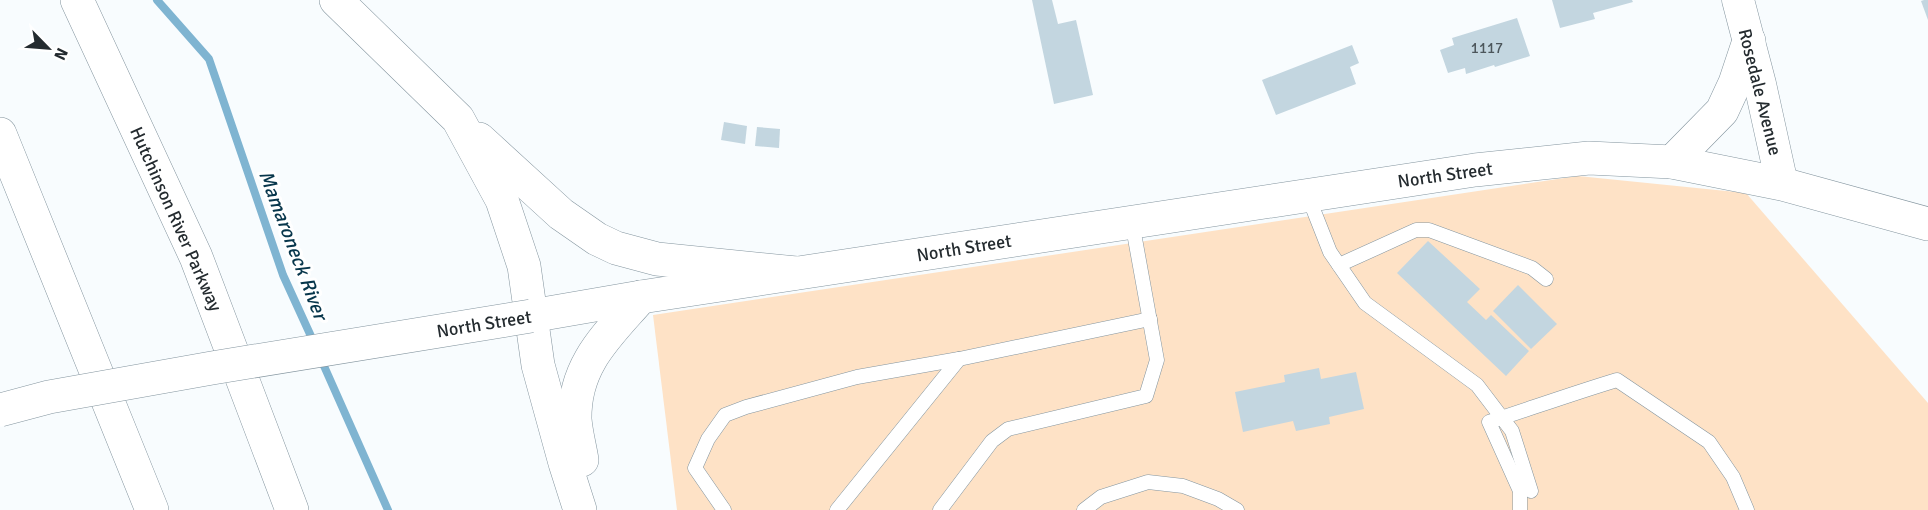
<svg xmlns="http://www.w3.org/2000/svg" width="1928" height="510" viewBox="0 0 1928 510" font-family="Signika,sans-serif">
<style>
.green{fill:#fee2c6}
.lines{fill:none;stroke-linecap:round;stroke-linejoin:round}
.stream{stroke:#7fb4d1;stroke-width:8}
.building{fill:#c3d6e0}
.service-casing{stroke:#84959f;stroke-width:15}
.tertiary-casing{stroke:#84959f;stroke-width:33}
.secondary-casing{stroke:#84959f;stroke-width:34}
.motorway-casing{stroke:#84959f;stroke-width:34}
.service{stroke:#fff;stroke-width:14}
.tertiary{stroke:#fff;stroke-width:32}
.secondary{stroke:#fff;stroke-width:33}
.motorway{stroke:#fff;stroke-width:33}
.secondary-bridge-casing{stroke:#84959f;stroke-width:34;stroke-linecap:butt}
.secondary-bridge{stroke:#fff;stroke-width:33}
.labels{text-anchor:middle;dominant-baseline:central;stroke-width:6;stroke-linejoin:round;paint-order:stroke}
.number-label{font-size:15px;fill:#4c565b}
.street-label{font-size:18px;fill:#242b2f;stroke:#fff}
.water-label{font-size:20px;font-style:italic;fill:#07364b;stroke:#fff}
</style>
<rect width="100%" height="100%" fill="#f8fcfe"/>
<path class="green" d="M1578 176 1746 193 1928 403V510H677L653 315Z"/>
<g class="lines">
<g class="stream">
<path d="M157 0 209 59 283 275 315 345"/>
<path d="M320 357 388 510"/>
</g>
</g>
<g class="building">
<path d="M1032 0H1052L1058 24 1076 20 1093 95 1054 104Z"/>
<path d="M1552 0H1632L1633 2 1593 13 1595 19 1560 28Z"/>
<path d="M1924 0H1928V20L1921 1Z"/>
<path d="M1517 18 1530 56 1495 67 1494 65 1466 74 1465 68 1448 73 1440 50 1454 45 1452 38Z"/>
<path d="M1352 45 1359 63 1350 67 1356 84 1276 115 1262 80Z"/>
<path d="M724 122 747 126 745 144 721 140Z"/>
<path d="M757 127 780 129 779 148 755 146Z"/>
<path d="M1428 241 1480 289 1467 302 1486 320 1491 315 1529 351 1506 376 1397 273Z"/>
<path d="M1518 285 1557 324 1531 349 1493 311Z"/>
<path d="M1319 368 1321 379 1356 372 1364 409 1329 417 1330 424 1296 431 1293 421 1243 432 1235 392 1285 382 1284 375Z"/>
</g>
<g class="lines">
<defs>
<g id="service">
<path d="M1308 196 1330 252 1365 303 1477 385 1512 431 1531 491"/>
<path d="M1339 265 1416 230H1429L1532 268 1546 279"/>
<path d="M724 510 695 468 708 439 725 415 746 407 857 377 959 359"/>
<path d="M837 510 959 359 1150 319"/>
<path d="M940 510 992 441 1008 429 1146 396 1157 360 1132 222"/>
<path d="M1084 510 1101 497 1148 482 1183 486 1218 499 1237 510"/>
<path d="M1520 510V491L1489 422C1532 408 1574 393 1617 380L1709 442 1733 477 1747 510"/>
</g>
<path id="tertiary" d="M1738 0 1760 84 1782 184"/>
<g id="secondary">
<path d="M1672 162 1722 111 1735 83 1749 41"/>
<path d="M531 316 641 297 1475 170 1589 158 1672 162 1782 184 1928 224"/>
</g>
<g id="motorway">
<path d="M77 0 196 257 292 510"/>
<path d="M336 0 458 119 502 200 524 266 538 365 565 463 580 510"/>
<path d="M0 134 152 510"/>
<path d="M479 139 561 214 597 239 616 248 657 259 796 273"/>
<path d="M582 460C580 447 576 433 575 419 574 364 608 335 641 297"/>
</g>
</defs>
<use href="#service" class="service-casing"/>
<use href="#tertiary" class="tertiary-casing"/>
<use href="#secondary" class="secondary-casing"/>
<use href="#motorway" class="motorway-casing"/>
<use href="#service" class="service"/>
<use href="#tertiary" class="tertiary"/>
<use href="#secondary" class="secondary"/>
<use href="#motorway" class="motorway"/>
<defs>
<path id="secondary-bridge" d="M0 410 49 397 212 368 531 316"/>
</defs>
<use href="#secondary-bridge" class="secondary-bridge-casing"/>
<use href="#secondary-bridge" class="secondary-bridge"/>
</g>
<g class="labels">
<g class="number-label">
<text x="1487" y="48">1117</text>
</g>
<g class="street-label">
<text transform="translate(1760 92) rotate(76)">Rosedale Avenue</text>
<text transform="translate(1445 175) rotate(-8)">North Street</text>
<text transform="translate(176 219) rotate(66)">Hutchinson River Parkway</text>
<text transform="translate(964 248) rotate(-9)">North Street</text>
<text transform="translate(484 324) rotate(-9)">North Street</text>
</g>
<g class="water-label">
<text transform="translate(293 245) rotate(69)">Mamaroneck River</text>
</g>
</g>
<g transform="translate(48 48) rotate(115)" stroke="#ffffff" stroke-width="4.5" paint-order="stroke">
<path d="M0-4.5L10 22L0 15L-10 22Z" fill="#242b2f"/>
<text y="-9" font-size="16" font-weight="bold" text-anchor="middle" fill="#242b2f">N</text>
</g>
</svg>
